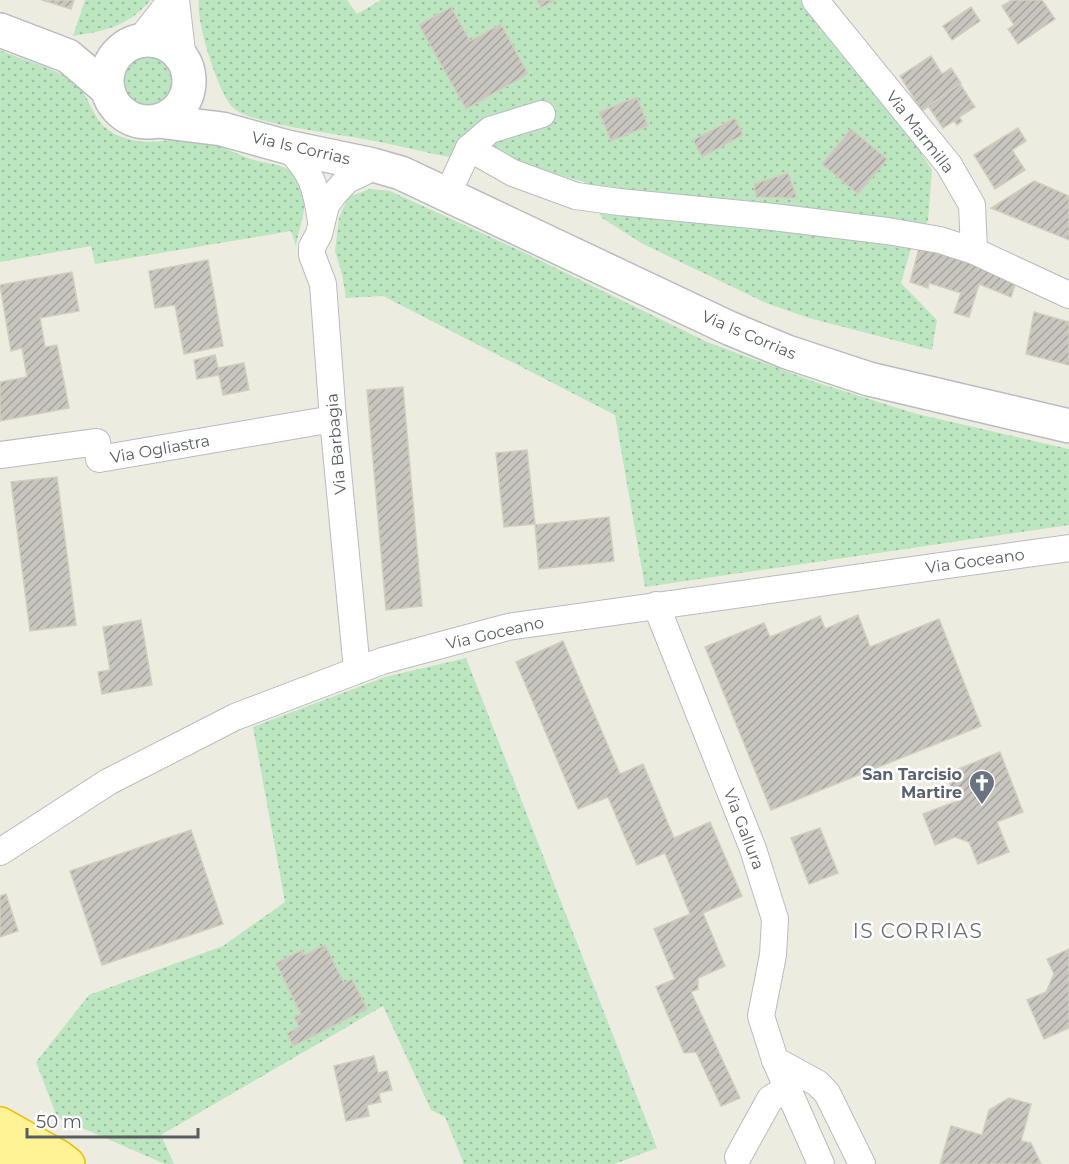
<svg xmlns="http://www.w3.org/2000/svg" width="1069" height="1164" viewBox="0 0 1069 1164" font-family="Montserrat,sans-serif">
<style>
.grass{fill:url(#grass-dots)}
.building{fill:url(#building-hatch);stroke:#d2cebf;stroke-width:1.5}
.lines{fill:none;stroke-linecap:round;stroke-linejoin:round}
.minor-casing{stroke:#b9bbc1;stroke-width:28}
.tertiary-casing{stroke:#b9bbc1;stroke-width:36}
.trunk-casing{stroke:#eebc00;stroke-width:36}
.minor{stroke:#fff;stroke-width:26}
.tertiary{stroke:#fff;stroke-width:33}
.trunk{stroke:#fff495;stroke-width:33}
.labels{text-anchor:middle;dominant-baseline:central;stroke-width:5;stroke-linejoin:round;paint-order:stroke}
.street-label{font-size:16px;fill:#595d63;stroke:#fff}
.worship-label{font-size:16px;font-weight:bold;fill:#5b616d;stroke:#fff;text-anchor:end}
.quarter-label{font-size:20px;letter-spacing:1.5px;fill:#6a6e75;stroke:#fff}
</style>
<defs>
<pattern id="grass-dots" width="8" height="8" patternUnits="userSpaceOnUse" patternTransform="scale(1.5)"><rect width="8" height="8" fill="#bce6c0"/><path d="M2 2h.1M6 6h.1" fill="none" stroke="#9cbea0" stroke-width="1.8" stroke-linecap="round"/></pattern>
<pattern id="building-hatch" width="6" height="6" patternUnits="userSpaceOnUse" patternTransform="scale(1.5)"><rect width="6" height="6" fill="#c8c6be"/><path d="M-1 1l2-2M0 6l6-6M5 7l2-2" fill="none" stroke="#a5a49e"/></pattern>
</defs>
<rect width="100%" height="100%" fill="#edece1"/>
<g class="grass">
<path d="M85 0H151C128 26 106 31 73 36Z"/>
<path d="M199 0H347L357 14 381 0H802L857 64 907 131 932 170 928 221 912 245 901 283 937 320 932 350 809 318 766 303 643 244 602 218 584 182C565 177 546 170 527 166 503 161 478 162 454 158 426 153 398 145 369 140 343 135 248 124 232 107 218 92 195 20 199 0Z"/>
<path d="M0 50C19 59 62 70 75 83 93 99 91 123 117 135 148 148 160 138 189 140 212 140 233 153 254 160 265 163 280 164 289 170 293 173 299 180 301 184 310 204 299 226 296 246L291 231 95 264 91 246 0 262Z"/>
<circle cx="148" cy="81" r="29"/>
<path d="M370 189 390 191 523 252 707 342 818 383 917 414 1069 449V525L645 587 615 415 383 296 346 298 342 274 335 251 339 218 348 197Z"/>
<path d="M466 658 657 1148 614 1164H464L445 1117 431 1110 383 1006 161 1135 174 1164H165L57 1117 36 1062 89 995 223 946 285 902 253 727 385 677Z"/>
</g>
<g class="building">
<path d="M42 0H74L71 9Z"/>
<path d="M537 0H555L541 8Z"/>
<path d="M1012 0H1042L1055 19 1018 44 1008 29 1014 25 1002 6Z"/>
<path d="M451 7 470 41 501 24 528 74 466 109 419 25Z"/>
<path d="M971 7 980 21 952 40 943 26Z"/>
<path d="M931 56 942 74 951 68 961 83 922 111 900 76Z"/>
<path d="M960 84 975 107 959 117 962 121 957 125 954 121 943 128 928 106Z"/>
<path d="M637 97 648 126 611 141 599 112Z"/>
<path d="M735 118 743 135 702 157 693 140Z"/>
<path d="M1018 128 1026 141 1012 150 1025 170 995 189 974 155Z"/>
<path d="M851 129 887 159 858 194 822 164Z"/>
<path d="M788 173 797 198 756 197 754 184Z"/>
<path d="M1034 181 1069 196V240L991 208Z"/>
<path d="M919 248 986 267 1017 279 1011 297 979 284 969 317 954 313 961 293 929 283 928 288 910 282Z"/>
<path d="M208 260 223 346 184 354 175 305 155 308 149 271Z"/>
<path d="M72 272 79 311 40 318 45 347 57 345 69 408 0 421V382L27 377 22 348 11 351 0 285Z"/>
<path d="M1034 312 1069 322V365L1026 354Z"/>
<path d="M215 355 218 368 244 363 249 390 223 395 219 375 197 379 194 360Z"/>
<path d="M403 387 422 606 386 610 367 390Z"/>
<path d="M527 450 535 524 504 527 496 453Z"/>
<path d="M57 477 76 625 30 631 11 482Z"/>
<path d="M609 517 614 561 539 569 535 525Z"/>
<path d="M858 615 870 647 939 619 981 726 771 810 705 647 764 623 770 637 820 616 825 629Z"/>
<path d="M141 620 152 685 102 694 98 672 110 670 103 627Z"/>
<path d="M563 641 620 774 643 764 674 838 710 822 742 896 703 913 725 966 698 978V989L691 992 740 1098 721 1106 696 1052 684 1053 656 987 675 979 654 929 690 914 665 853 637 865 608 797 578 809 516 662Z"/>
<path d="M1000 752 1023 812 997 822 1009 852 978 864 969 842 955 837 935 845 923 814 957 801 946 774Z"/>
<path d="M820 828 838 873 809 884 791 838Z"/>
<path d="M191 830 223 924 102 965 70 871Z"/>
<path d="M6 894 18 931 0 937V896Z"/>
<path d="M325 945 344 983 352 979 367 1009 293 1046 287 1033 299 1027 294 1017 301 1014 276 963 302 950 304 955Z"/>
<path d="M1069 949V1028L1044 1039 1027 1000 1046 992 1054 974 1047 959Z"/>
<path d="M374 1056 378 1073 387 1071 392 1090 379 1093 381 1102 367 1105 369 1116 346 1121 334 1066Z"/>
<path d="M1009 1098 1031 1104 1021 1141 1031 1143 1041 1164H940L951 1126 982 1135 989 1110Z"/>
</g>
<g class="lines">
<defs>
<g id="minor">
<path d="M176 0 183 60"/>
<path d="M815 0 949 165 972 205 974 251"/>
<path d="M139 41 171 0"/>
<path d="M287 147C312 172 316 187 321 221"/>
<path d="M469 148 513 173 576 196 619 202 773 217 887 231 940 240 974 251 1069 295"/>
<path d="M447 195 469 148 490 130 542 114"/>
<path d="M0 455 97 442 99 459 333 419"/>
<path d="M656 605 753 849 775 919 773 955 761 1016 775 1060 821 1164"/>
<path d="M357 670 333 419 323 284 312 255V247L319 234 326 205 334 194 347 180 364 172 373 165"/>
<path d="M0 852 108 782 235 717 382 661 508 627 1069 548"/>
<path d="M775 1060 817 1083 827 1093 862 1164"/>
<path d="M738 1157 770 1099 787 1088"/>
</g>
<g id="tertiary">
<path d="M0 30 68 56 108 90"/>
<circle cx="148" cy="81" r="41"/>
<path d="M158 121 222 129 287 147 373 165 401 173 729 328 787 352 869 379 1069 426"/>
</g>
<g id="trunk">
<path d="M0 1124 59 1157 68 1164"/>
<path d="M0 1152 23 1164"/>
</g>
</defs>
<use href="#minor" class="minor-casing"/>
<use href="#tertiary" class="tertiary-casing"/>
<use href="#trunk" class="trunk-casing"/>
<use href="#minor" class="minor"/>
<use href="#tertiary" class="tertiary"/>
<use href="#trunk" class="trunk"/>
</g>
<defs>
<symbol id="church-pin" viewBox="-11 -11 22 30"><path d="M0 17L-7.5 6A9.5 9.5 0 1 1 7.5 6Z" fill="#6b7280" stroke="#fff"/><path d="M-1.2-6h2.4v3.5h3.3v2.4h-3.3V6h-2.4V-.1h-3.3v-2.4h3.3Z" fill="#fff"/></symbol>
</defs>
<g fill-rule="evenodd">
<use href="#church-pin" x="967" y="768" width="30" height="40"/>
</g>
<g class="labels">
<g class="street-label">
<text transform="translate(920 132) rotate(52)">Via Marmilla</text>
<text transform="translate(301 148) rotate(13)">Via Is Corrias</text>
<text transform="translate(749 335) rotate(23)">Via Is Corrias</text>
<text transform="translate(336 444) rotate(-95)">Via Barbagia</text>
<text transform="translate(160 449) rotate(-10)">Via Ogliastra</text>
<text transform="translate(975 561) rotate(-8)">Via Goceano</text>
<text transform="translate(495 633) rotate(-13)">Via Goceano</text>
<text transform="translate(744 829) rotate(69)">Via Gallura</text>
</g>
<g class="worship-label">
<text x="962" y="774">San Tarcisio<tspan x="962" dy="18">Martire</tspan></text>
</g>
<g class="quarter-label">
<text x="918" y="931">IS CORRIAS</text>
</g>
</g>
<path d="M27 1128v9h171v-9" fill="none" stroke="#595d63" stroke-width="3"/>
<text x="36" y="1128" font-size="18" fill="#595d63" stroke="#ffffff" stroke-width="4.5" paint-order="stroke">50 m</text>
</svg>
